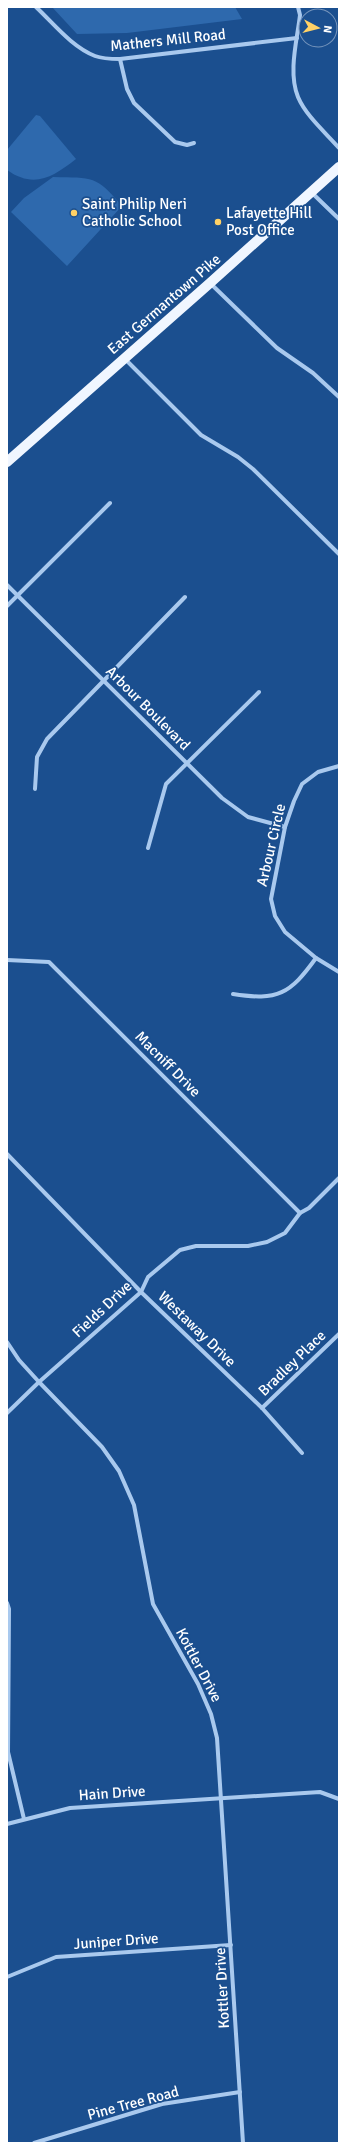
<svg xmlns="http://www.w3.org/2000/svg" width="346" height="2150" viewBox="0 0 346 2150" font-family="Signika,sans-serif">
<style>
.green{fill:#2e69ad}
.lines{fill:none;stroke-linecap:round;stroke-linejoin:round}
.street{stroke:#a9c9ee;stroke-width:4}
.primary{stroke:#f0f6ff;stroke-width:10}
.poi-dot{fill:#ffd166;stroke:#1b4f8f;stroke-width:1.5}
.labels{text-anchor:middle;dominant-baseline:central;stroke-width:3.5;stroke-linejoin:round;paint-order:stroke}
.street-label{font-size:15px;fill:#fff;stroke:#1b4f8f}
.poi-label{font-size:15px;fill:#fff;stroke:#1b4f8f;text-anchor:start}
</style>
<rect width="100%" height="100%" fill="#1b4f8f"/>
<g class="green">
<path d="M52 7H235L242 19 127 33 77 34Z"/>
<path d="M36 115 40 116 76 159C53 177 34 189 7 170V150Z"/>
<path d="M53 177C93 178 96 175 122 206L67 266 11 212 24 198Z"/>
</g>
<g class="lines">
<g class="street">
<path d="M36 7C54 24 72 47 95 56 103 59 112 59 120 59L297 38"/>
<path d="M298 7 300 15C297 41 288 72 298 97 306 116 326 133 339 148"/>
<path d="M120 59 127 89 134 103 175 142 187 145 194 143"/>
<path d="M311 192 339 219"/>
<path d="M211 284 277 348 313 373 339 397"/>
<path d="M125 359 201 435 238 457 253 469 339 554"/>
<path d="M7 585 222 798 248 817 285 827"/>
<path d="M7 606 110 503"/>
<path d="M339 766 318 772 302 784 294 801 285 827 271 899 275 916 285 932 316 958 339 972"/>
<path d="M35 789 37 757 47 739 185 597"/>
<path d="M148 848 166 784 259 692"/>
<path d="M7 960 49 962 300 1213"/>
<path d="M233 994C278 1001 290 994 316 958"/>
<path d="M7 1154 141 1292 262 1408 302 1453"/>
<path d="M7 1342 19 1360 39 1382 102 1447 119 1471 134 1505 153 1604 198 1684 211 1714 217 1738 243 2143"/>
<path d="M262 1408 339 1334"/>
<path d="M7 1413 39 1382 141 1292 148 1277 180 1250 196 1246H248L267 1242 285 1233 300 1213 309 1208 339 1178"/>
<path d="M7 1603 9 1609 8 1752 24 1819"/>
<path d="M7 1824 70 1808 320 1792 339 1799"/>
<path d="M7 1977 56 1957 231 1945"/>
<path d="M34 2143 162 2104 240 2092"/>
</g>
<path class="primary" d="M7 462 210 283 339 167"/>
</g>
<g class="poi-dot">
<circle cx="74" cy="213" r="4"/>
<circle cx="218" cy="222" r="4"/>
</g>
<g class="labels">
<g class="street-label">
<text transform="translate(168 40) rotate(-6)">Mathers Mill Road</text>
<text transform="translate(164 304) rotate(-41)">East Germantown Pike</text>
<text transform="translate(148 708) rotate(45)">Arbour Boulevard</text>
<text transform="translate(271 845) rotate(-77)">Arbour Circle</text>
<text transform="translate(168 1064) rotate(45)">Macniff Drive</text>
<text transform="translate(102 1309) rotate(-43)">Fields Drive</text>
<text transform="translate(197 1329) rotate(44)">Westaway Drive</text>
<text transform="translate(292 1363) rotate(-44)">Bradley Place</text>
<text transform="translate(199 1665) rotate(62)">Kottler Drive</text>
<text transform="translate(112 1793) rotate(-4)">Hain Drive</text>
<text transform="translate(116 1941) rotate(-4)">Juniper Drive</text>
<text transform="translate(222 1988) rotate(-93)">Kottler Drive</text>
<text transform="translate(133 2103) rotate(-15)">Pine Tree Road</text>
</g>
<g class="poi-label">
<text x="82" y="204">Saint Philip Neri<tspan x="82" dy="17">Catholic School</tspan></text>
<text x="226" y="213">Lafayette Hill<tspan x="226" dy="17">Post Office</tspan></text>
</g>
</g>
<rect width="346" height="2150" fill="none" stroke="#ffffff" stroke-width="16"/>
<g transform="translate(318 28) rotate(97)"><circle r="19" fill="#1b4f8f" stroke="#7695bc"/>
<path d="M0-3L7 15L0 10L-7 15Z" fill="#ffd166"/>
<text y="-6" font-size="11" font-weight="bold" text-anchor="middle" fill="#ffffff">N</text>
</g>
</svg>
